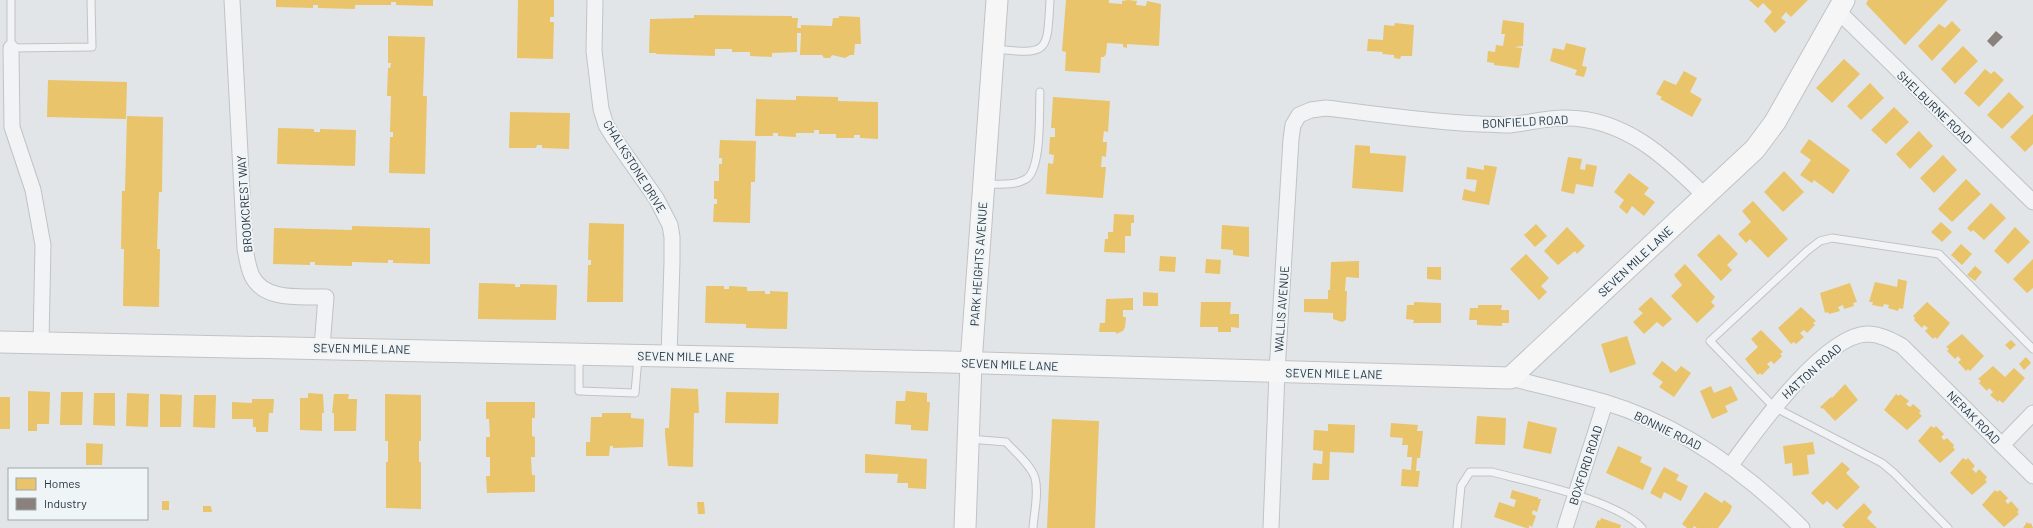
<svg xmlns="http://www.w3.org/2000/svg" width="2033" height="528" viewBox="0 0 2033 528" font-family="Barlow,sans-serif">
<style>
.homes{fill:#e9c46a}
.industry{fill:#8a817c}
.lines{fill:none;stroke-linecap:round;stroke-linejoin:round}
.lane-casing{stroke:#c0c3c5;stroke-width:9}
.street-casing{stroke:#c0c3c5;stroke-width:17}
.secondary-casing{stroke:#c0c3c5;stroke-width:23}
.lane{stroke:#f1f3f4;stroke-width:7}
.street{stroke:#f1f3f4;stroke-width:15}
.secondary{stroke:#f6f6f6;stroke-width:21}
.labels{text-anchor:middle;dominant-baseline:central;stroke-width:4;stroke-linejoin:round;paint-order:stroke}
.street-label{font-size:12px;fill:#283541;stroke:#eff4f7}
</style>
<rect width="100%" height="100%" fill="#e2e5e7"/>
<g class="homes">
<path d="M276 0H433V6L396 5V2H391V5H355V9L318 8V5H313V8L276 7Z"/>
<path d="M518 0H554V17H550V22H554L553 59 517 58Z"/>
<path d="M1066 0H1109V3L1122 4V1L1128 0 1137 1 1136 5 1146 6 1147 1 1161 4 1159 46 1127 44V48L1123 47V44L1107 43 1106 54 1104 57H1101L1100 73 1065 71 1066 52 1062 51Z"/>
<path d="M1749 0H1808L1791 17 1786 12 1781 18 1786 22 1775 33 1764 21 1772 12 1763 3 1758 8Z"/>
<path d="M1868 0H1948L1905 45 1866 4Z"/>
<path d="M694 15 792 16V18H798L797 28H801V25L832 26 833 18H839V16L860 17 861 44H855L854 55H850L845 58 832 55 830 58H824L822 55H800L801 33H797V52L772 53V57L750 56V52H732V49H715V56L656 54V53H649L650 19 694 18Z"/>
<path d="M1503 20 1524 23 1523 46 1514 47 1522 48 1519 68 1494 65V63L1487 62 1488 51 1495 52 1496 45 1503 46 1505 34H1501Z"/>
<path d="M1952 21 1961 30 1932 61 1918 46 1939 24 1945 28Z"/>
<path d="M1395 23 1414 25 1412 56H1401L1400 59 1394 58V55L1382 54 1383 52 1367 51 1368 39 1383 40 1384 25 1394 26Z"/>
<path d="M388 36 425 37 423 96H427L425 174 389 173 390 137H393V132H390L391 96H387L388 68H390L391 63H388Z"/>
<path d="M1566 43 1586 48 1582 66 1587 67 1584 77 1575 75 1577 70 1550 61 1553 48 1564 50Z"/>
<path d="M1963 46 1978 61 1955 84 1941 69Z"/>
<path d="M1844 59 1860 74 1832 103 1816 88Z"/>
<path d="M1985 69 1991 74 1994 71 2004 80 1979 107 1964 93Z"/>
<path d="M1684 71 1697 78 1690 92 1702 99 1692 117 1660 99 1662 97 1656 94 1664 80 1676 85Z"/>
<path d="M48 80 127 82 126 119 47 117Z"/>
<path d="M1870 83 1884 98 1861 120 1847 106Z"/>
<path d="M2009 92 2024 107 2002 129 1987 115Z"/>
<path d="M796 96 838 97V101L878 102V139L860 138V135H854V138H836V134H819V130H814V133H796V137L778 136V133H773V136H755L756 99 796 100Z"/>
<path d="M1053 97 1110 101 1108 132 1104 131 1103 139V142H1107L1106 157 1102 156 1101 167H1106L1103 198 1046 194 1048 163 1053 164 1054 155 1049 154 1050 137H1055V128H1051Z"/>
<path d="M1894 107 1909 122 1886 144 1871 130Z"/>
<path d="M510 112 570 113 569 149 542 148V145H537L536 148H509Z"/>
<path d="M2033 114V144L2025 152 2010 137Z"/>
<path d="M127 116 163 117 162 192H159L157 249H160L159 307 123 306 124 249H121L122 191H125Z"/>
<path d="M278 128 314 129V132H320V129L356 130 355 166 277 164Z"/>
<path d="M1919 131 1933 146 1910 169 1896 154Z"/>
<path d="M1809 139 1850 170 1833 194 1814 180 1812 183 1800 175 1811 160 1800 152Z"/>
<path d="M720 140 756 141 755 182H751L750 223 713 222 714 204H717V199H714V181H719V164H722V158H719Z"/>
<path d="M1355 145 1370 146V153L1406 156 1403 192 1352 188Z"/>
<path d="M1943 155 1957 170 1934 193 1920 178Z"/>
<path d="M1568 157 1582 159 1580 169 1585 170 1586 164 1597 166 1593 187 1576 184 1574 194 1561 191Z"/>
<path d="M1484 165 1497 167 1489 205 1462 200 1464 189 1475 192 1477 180 1466 179 1467 167 1484 170Z"/>
<path d="M1784 171 1804 192 1783 212 1764 192Z"/>
<path d="M1629 173 1649 188 1644 194 1655 202 1644 216 1632 206 1627 214 1619 207 1624 200 1614 192Z"/>
<path d="M1966 179 1981 194 1952 222 1938 209Z"/>
<path d="M1753 201 1788 239 1768 258 1750 239 1746 243 1738 234 1751 222 1742 211Z"/>
<path d="M1991 203 2006 218 1984 240 1973 230 1971 232 1967 228Z"/>
<path d="M1114 214 1134 215V223H1131V236H1125V253L1104 252 1105 239H1108V232H1113Z"/>
<path d="M1941 222 1952 232 1942 242 1931 232Z"/>
<path d="M589 223 624 224 623 302H587L588 265H591V260H588Z"/>
<path d="M1536 224 1547 236 1535 247 1524 235Z"/>
<path d="M1222 225 1249 227V257L1233 255V250L1221 249Z"/>
<path d="M352 226 430 228V264L393 263V260H388V263L352 262V266L315 265V262H310V265L273 264 274 228 352 230Z"/>
<path d="M1567 227 1585 246 1577 254 1575 251 1558 265 1544 251Z"/>
<path d="M2015 227 2030 242 2008 264 1994 251Z"/>
<path d="M1719 234 1738 254 1727 265 1732 270 1721 281 1697 255Z"/>
<path d="M1961 244 1972 254 1962 265 1951 255Z"/>
<path d="M1526 254 1549 278 1541 286 1547 292 1539 300 1510 269Z"/>
<path d="M1160 256 1176 257 1175 272 1159 271Z"/>
<path d="M1206 259 1221 260 1220 274 1205 273Z"/>
<path d="M2033 259V288L2027 293 2013 279Z"/>
<path d="M1359 261V278L1346 277 1345 291H1347L1346 320 1342 322 1333 319V313L1304 312V299H1328V290H1330L1331 262Z"/>
<path d="M1685 264 1715 297 1711 302 1715 306 1697 323 1671 296 1682 285 1674 275Z"/>
<path d="M1975 266 1982 272 1975 281 1967 275Z"/>
<path d="M1427 267H1441V280L1427 279Z"/>
<path d="M1898 279 1907 281 1903 309 1899 308 1898 311 1888 308 1889 305 1884 304 1883 307 1872 305 1873 302H1869L1875 282 1897 287Z"/>
<path d="M479 283 515 284V287H520V284L557 285 556 320 478 319Z"/>
<path d="M1850 283 1857 302 1853 303 1854 306 1844 309 1843 305 1838 307 1840 311 1829 314 1828 312 1825 313 1820 293Z"/>
<path d="M706 286H724V289H729V286L747 287V291H765V294H770V291L788 292 787 329 746 328V324L705 323Z"/>
<path d="M1143 292 1158 293V306H1143Z"/>
<path d="M1651 297 1672 319 1663 327 1657 322 1644 334 1633 322 1643 313 1638 309Z"/>
<path d="M1133 298V310H1123V317H1126L1125 327 1123 331 1116 334V332H1099L1100 323H1105L1106 299Z"/>
<path d="M1201 302H1231L1230 314H1239V328L1231 327V332H1218V327H1200Z"/>
<path d="M1414 302 1441 303V323H1413L1414 320 1406 319 1407 305H1414Z"/>
<path d="M1927 302 1950 323 1937 339 1935 337 1933 339 1925 331 1928 328 1924 325 1922 328 1914 320 1915 318 1913 316Z"/>
<path d="M1478 305H1502L1501 310H1509V323H1502V326L1477 325V320H1469L1470 308H1478Z"/>
<path d="M1801 307 1816 321 1813 323 1815 325 1807 333 1804 330 1800 333 1804 337 1796 344 1794 342 1791 344 1778 328Z"/>
<path d="M1761 330 1783 352 1780 354 1782 356 1774 364 1771 361 1767 364 1770 367 1762 375 1760 373 1758 375 1745 359 1758 347 1751 339Z"/>
<path d="M1962 334 1984 356 1970 371 1968 369 1966 371 1958 362 1961 360 1958 356 1955 359 1947 351 1949 349 1946 347Z"/>
<path d="M1627 336 1636 364 1610 373 1601 344Z"/>
<path d="M2011 340 2016 345 2010 350 2005 345Z"/>
<path d="M2026 357 2031 363 2024 370 2019 364Z"/>
<path d="M1662 361 1676 372 1681 366 1691 373 1674 397 1659 387 1663 382 1652 374Z"/>
<path d="M1993 366 2005 377 2014 368 2025 378 2003 403 1999 400 1998 402 1990 395 1993 392 1989 388 1987 391 1979 383 1981 381 1978 379Z"/>
<path d="M1845 384 1858 400 1835 421 1823 408 1822 409 1820 407 1831 397 1832 398Z"/>
<path d="M1711 386 1714 393 1731 386 1738 400 1725 406 1728 412 1712 419 1700 391Z"/>
<path d="M671 388 698 389 699 413H694L693 467 668 466 665 434V428H669Z"/>
<path d="M28 391 50 392 49 424H37V431H28Z"/>
<path d="M906 391 927 393V402H930L928 431 911 430V425L895 424 896 401H905Z"/>
<path d="M61 392H83L82 425H60Z"/>
<path d="M726 392 779 393 778 424 725 423Z"/>
<path d="M94 393H115V426L93 425Z"/>
<path d="M127 393 149 394 148 427 126 426Z"/>
<path d="M308 393 323 394 324 413H322V431L300 430V398H308Z"/>
<path d="M160 394 182 395 181 427H160Z"/>
<path d="M334 394H349L348 399H357L356 431H334V413H332Z"/>
<path d="M385 394 421 395V441H419V462H421V509L386 508V462H388V441H385Z"/>
<path d="M1896 394 1899 396 1900 394 1909 401 1906 404 1910 407 1913 404 1921 411 1919 413 1922 416 1907 430 1884 410Z"/>
<path d="M194 395H216L215 428 193 427Z"/>
<rect x="0" y="397" width="10" height="32"/>
<path d="M252 399H274L273 413H269L268 432H256V427H253V419H232V402L252 403Z"/>
<path d="M486 402H535V418H532V436L535 437V457H531L532 475H535V492L487 493 486 476H490V457H486V437H490L489 419H486Z"/>
<path d="M602 413H631V418L644 419 643 447 613 448V446H610L609 456H586V442H590L591 417H602Z"/>
<path d="M1477 416 1506 418 1505 445 1475 444Z"/>
<path d="M1052 419 1099 421 1095 528H1047Z"/>
<path d="M1528 421 1557 428 1551 454 1523 448Z"/>
<path d="M1391 423 1418 425 1417 431H1423L1420 458H1417L1416 471H1420L1418 487 1401 486 1402 469 1411 470 1412 457H1407L1408 445H1402L1403 438 1390 437Z"/>
<path d="M1328 424 1355 425 1354 453 1330 452 1329 480H1312L1313 463 1322 464 1323 451 1313 450 1314 430 1328 431Z"/>
<path d="M1931 426 1934 428 1936 426 1944 434 1941 437 1944 440 1947 438 1954 445 1953 447 1955 450 1940 463 1918 441Z"/>
<path d="M1813 442 1815 454 1807 455 1809 474 1793 476 1792 463 1785 464 1783 446Z"/>
<path d="M86 443 103 444 102 465H86Z"/>
<path d="M1618 446 1642 457 1640 462 1652 468 1643 490 1606 473Z"/>
<path d="M865 454 927 459 926 489 908 488V483H897L898 474 865 473Z"/>
<path d="M1963 458 1966 460 1968 458 1975 466 1972 469 1976 473 1979 469 1987 477 1985 480 1987 482 1972 495 1950 473Z"/>
<path d="M1842 462 1850 469 1846 473 1860 487 1837 510 1827 501 1823 505 1811 493Z"/>
<path d="M1664 467 1679 475 1676 480 1688 486 1681 501 1664 492 1661 499 1650 493Z"/>
<path d="M1512 490 1536 497H1538V499H1541L1537 512 1533 510 1532 514 1536 516 1532 527 1529 525V528H1526L1494 517 1499 502 1514 507 1516 500 1510 498Z"/>
<path d="M1995 490 1997 492 2000 490 2008 498 2005 501 2008 504 2011 501 2019 510 2017 512 2019 514 2004 527 1982 505Z"/>
<path d="M1705 492 1722 503 1724 500 1732 506 1730 512 1718 528H1697L1694 526 1693 528H1687L1682 524Z"/>
<rect x="162" y="501" width="7" height="9"/>
<path d="M697 502H704L705 514H698Z"/>
<path d="M1864 503 1872 512 1867 518 1877 528H1845L1842 525Z"/>
<path d="M203 506H211L212 512H203Z"/>
<path d="M1601 518 1621 525 1620 528H1595L1598 520 1600 521Z"/>
<path d="M2027 522 2029 524 2031 523 2033 528H2023Z"/>
</g>
<path class="industry" d="M1996 31 2003 37 1993 47 1987 41Z"/>
<g class="lines">
<defs>
<g id="lane">
<path d="M11 0V48L92 47 91 0"/>
<path d="M995 49C1049 55 1047 53 1050 0"/>
<path d="M986 184C999 184 1014 186 1026 179 1042 169 1039 111 1040 92"/>
<path d="M579 356V391L635 393 638 357"/>
<path d="M969 439 1006 442C1015 452 1031 465 1035 478 1039 493 1034 513 1033 528"/>
<path d="M1457 528 1461 486 1470 472H1492C1529 482 1617 500 1642 528"/>
<path d="M1948 528 1894 473 1882 463 1774 407 1710 341 1807 251 1820 241 1832 238 1939 254 2033 349"/>
</g>
<g id="street">
<path d="M232 0 245 249C247 258 248 268 252 276 265 302 302 296 326 297L322 347"/>
<path d="M595 0 594 51 601 109 606 125 614 138 656 198 670 225 672 237V262L669 356"/>
<path d="M1838 11 2033 202"/>
<path d="M11 48 12 127 33 190 43 245 41 343"/>
<path d="M1510 378C1542 386 1573 393 1604 402 1681 425 1746 472 1802 528"/>
<path d="M2002 445 2033 413"/>
<path d="M1731 465C1755 432 1824 335 1867 334 1880 334 1891 340 1902 346L2033 476"/>
<path d="M1271 528 1277 372 1291 139 1293 125 1299 115 1311 110 1326 108C1377 114 1429 122 1480 124 1490 124 1500 125 1510 125 1528 123 1546 118 1564 118 1623 117 1666 157 1705 196"/>
<path d="M1565 528 1605 403"/>
</g>
<g id="secondary">
<path d="M0 342 948 362 1510 378 1755 149 1775 122 1844 0"/>
<path d="M965 528 971 363 997 0"/>
</g>
</defs>
<use href="#lane" class="lane-casing"/>
<use href="#street" class="street-casing"/>
<use href="#secondary" class="secondary-casing"/>
<use href="#lane" class="lane"/>
<use href="#street" class="street"/>
<use href="#secondary" class="secondary"/>
</g>
<g class="labels">
<g class="street-label">
<text transform="translate(1935 107) rotate(44)">SHELBURNE ROAD</text>
<text transform="translate(1525 121) rotate(-3)">BONFIELD ROAD</text>
<text transform="translate(635 166) rotate(58)">CHALKSTONE DRIVE</text>
<text transform="translate(244 204) rotate(-94)">BROOKCREST WAY</text>
<text transform="translate(1635 261) rotate(-43)">SEVEN MILE LANE</text>
<text transform="translate(978 264) rotate(-86)">PARK HEIGHTS AVENUE</text>
<text transform="translate(1281 309) rotate(-86)">WALLIS AVENUE</text>
<text transform="translate(362 348) rotate(1)">SEVEN MILE LANE</text>
<text transform="translate(686 356) rotate(1)">SEVEN MILE LANE</text>
<text transform="translate(1010 364) rotate(2)">SEVEN MILE LANE</text>
<text transform="translate(1811 371) rotate(-42)">HATTON ROAD</text>
<text transform="translate(1334 373) rotate(1)">SEVEN MILE LANE</text>
<text transform="translate(1974 417) rotate(45)">NERAK ROAD</text>
<text transform="translate(1668 430) rotate(26)">BONNIE ROAD</text>
<text transform="translate(1585 465) rotate(-72)">BOXFORD ROAD</text>
</g>
</g>
<rect x="8" y="468" width="140" height="52" fill="#eff4f7" stroke="#9fa8ae"/>
<rect x="16" y="478" width="20" height="12" fill="#e9c46a" stroke="#9fa8ae"/>
<text x="44" y="488" font-size="12" fill="#283541">Homes</text>
<rect x="16" y="498" width="20" height="12" fill="#8a817c" stroke="#9fa8ae"/>
<text x="44" y="508" font-size="12" fill="#283541">Industry</text>
</svg>
